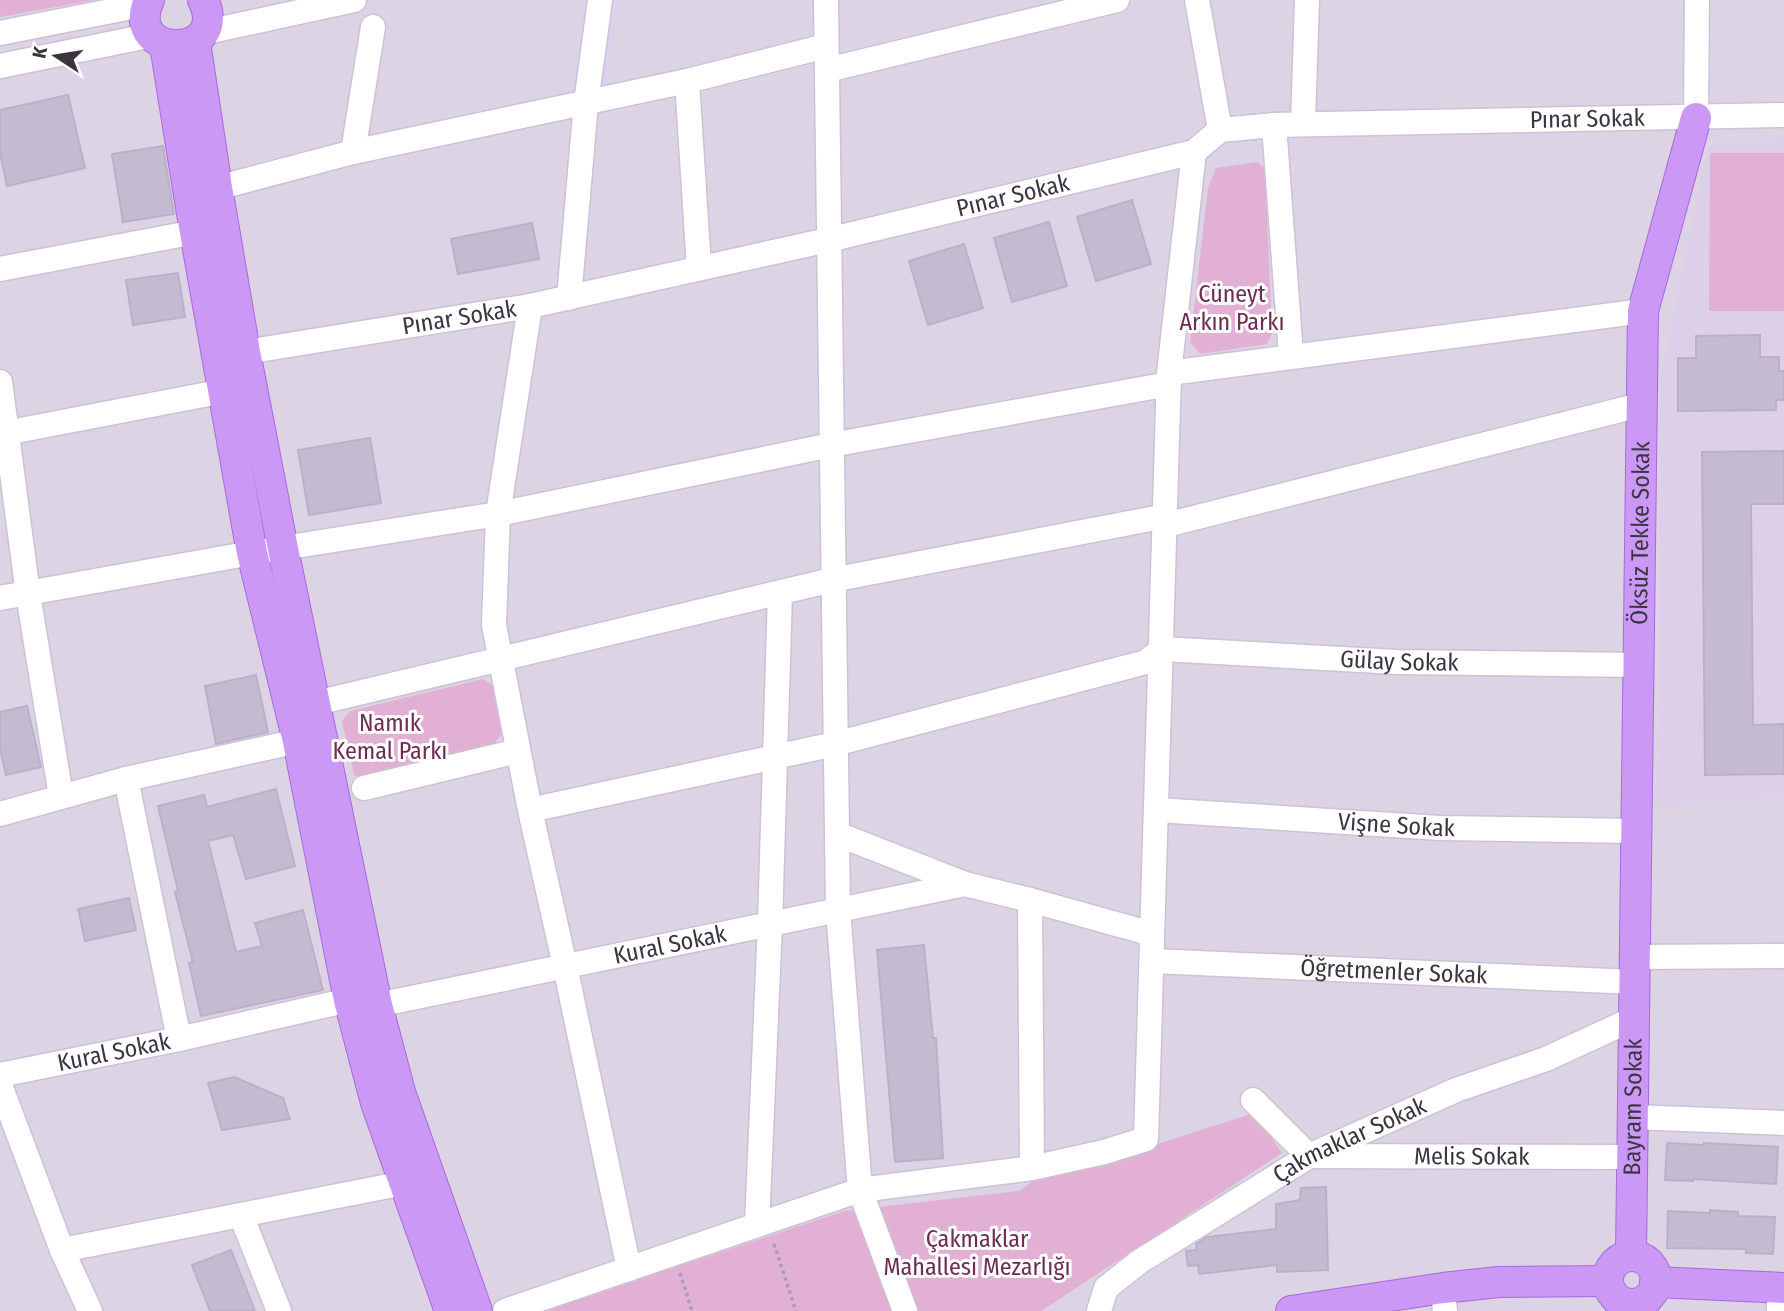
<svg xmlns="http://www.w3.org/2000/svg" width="1784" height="1311" viewBox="0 0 1784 1311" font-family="'Fira Sans Condensed',sans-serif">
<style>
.residential{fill:#dcd3e4}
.commercial{fill:#ded0f1}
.education{fill:#ddcfe9}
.green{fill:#e2b0d4}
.building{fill:#c5bbd1;stroke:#bbafcb;stroke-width:2}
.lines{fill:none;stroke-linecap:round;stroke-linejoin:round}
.minor-casing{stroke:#ccc2d6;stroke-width:27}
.major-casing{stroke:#a66ad9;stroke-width:32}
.path{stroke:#aa9abc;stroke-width:3.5;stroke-dasharray:3.5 3.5;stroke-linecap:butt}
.minor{stroke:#fff;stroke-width:24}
.major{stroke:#cc98f6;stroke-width:30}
.labels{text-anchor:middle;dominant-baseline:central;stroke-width:6;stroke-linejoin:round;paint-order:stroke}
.street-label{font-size:24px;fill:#3b3542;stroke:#fff}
.park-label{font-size:24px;fill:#6e2d51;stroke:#fff}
</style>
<rect width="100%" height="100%" fill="#ebe4f1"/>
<rect class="residential" x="0" y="0" width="1784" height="1311"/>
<path class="commercial" d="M584 0H616L605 89 574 94Z"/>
<path class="education" d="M1784 138V795L1658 808 1660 383 1708 147 1724 140Z"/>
<g class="green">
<path d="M0 0H95L0 17Z"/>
<path d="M1710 153H1784V311H1709Z"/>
<path d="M1258 162 1265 169 1272 334 1267 344 1200 354 1190 342 1208 188 1216 168Z"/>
<path d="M483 679 493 686 502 734 494 744 363 779 354 775 342 721 350 711Z"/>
<path d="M1254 1113 1282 1153 1041 1311H544L844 1211 1019 1191 1038 1178 1136 1151Z"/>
</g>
<g class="building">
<path d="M68 95 85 168 7 186 0 153V110Z"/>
<path d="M163 146 174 214 123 222 112 154Z"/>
<path d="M1132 200 1151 264 1096 281 1077 217Z"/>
<path d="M1049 222 1067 286 1012 302 994 238Z"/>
<path d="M532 223 539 259 458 274 451 239Z"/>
<path d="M964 244 983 308 928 325 909 261Z"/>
<path d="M178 273 185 317 133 325 126 280Z"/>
<path d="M1760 335V357H1779V371H1784V400H1776V410L1678 411V358H1696V336Z"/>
<path d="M370 438 381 503 309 515 298 450Z"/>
<path d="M1784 451V504H1751L1753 725 1784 724V774L1705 775 1702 452Z"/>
<path d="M256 675 268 732 216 744 205 686Z"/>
<path d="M27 706 41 767 6 775 0 749V712Z"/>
<path d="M276 789 295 866 246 879 233 835 208 841 236 952 262 946 255 923 303 910 323 990 201 1016 189 963 193 962 175 892 178 891 158 806 204 795 207 807Z"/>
<path d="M129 898 136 930 85 941 78 909Z"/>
<path d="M924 945 933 1038H936L943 1158 895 1162 877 950Z"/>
<path d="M234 1077 283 1098 290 1119 222 1130 208 1083Z"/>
<path d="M1667 1143 1704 1145V1143L1778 1147 1776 1184 1693 1179V1181L1665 1180Z"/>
<path d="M1326 1187 1328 1270 1277 1272V1265L1199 1274 1198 1265 1188 1266 1186 1251 1197 1250 1196 1244 1207 1237 1276 1229V1204L1300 1200 1301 1188Z"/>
<path d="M1710 1210 1738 1212V1216L1775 1217 1773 1254 1746 1253V1249L1667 1248 1668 1211 1710 1213Z"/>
<path d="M231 1250 255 1311H210L192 1265Z"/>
</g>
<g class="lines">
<defs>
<g id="minor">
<path d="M826 0 838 910 860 1190 905 1311"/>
<path d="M1197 0 1220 130"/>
<path d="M0 33 147 4"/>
<path d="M202 33 354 0"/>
<path d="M0 66 153 35"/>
<path d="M827 70 1117 0"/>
<path d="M687 81 699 268"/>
<path d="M1696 118 1697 0"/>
<path d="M1303 123 1307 0"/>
<path d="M1274 125 1291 355"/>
<path d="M353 152 373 27"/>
<path d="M217 188 353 152 687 81 826 46"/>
<path d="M0 269 195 232"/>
<path d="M569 298 586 103 600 0"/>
<path d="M530 306 498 514 494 625 530 810 565 966 629 1269"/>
<path id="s1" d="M245 352 530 306 828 240 1194 152 1220 130 1274 125 1784 115"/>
<path d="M1169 373 1643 311"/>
<path d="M0 382 28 594 61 796"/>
<path d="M0 434 224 391"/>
<path d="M1166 525 1640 405"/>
<path d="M0 598 252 553 498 514 831 445 1169 384"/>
<path d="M316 703 832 580 1166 516"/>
<path d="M126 779 179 1039"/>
<path d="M364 788 518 751"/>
<path id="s2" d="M530 810 835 744 1146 662 1162 649 1397 662 1638 665"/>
<path id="s3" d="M1157 810 1440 828 1637 831"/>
<path d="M0 814 126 779 298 741"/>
<path d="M837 834 965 884 1030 900 1152 934"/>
<path d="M1030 900 1032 1168 1104 1152 1146 1139 1169 373 1194 152"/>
<path d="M1636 957 1784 956"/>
<path id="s4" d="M1152 961 1635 982"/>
<path id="s5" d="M377 1005 965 884"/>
<path id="s6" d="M0 1075 179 1039 349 1000"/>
<path d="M0 1085 62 1250 90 1311"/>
<path id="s7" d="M1253 1100 1309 1156 1633 1157"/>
<path d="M1633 1117 1784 1123"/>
<path d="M241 1215 279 1311"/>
<path d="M757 1225 770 924 780 593"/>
<path d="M62 1250 404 1183"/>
<path d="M1443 1288 1445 1311"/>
<path d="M505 1311 860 1190 1032 1168"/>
<path id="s8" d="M1099 1311 1106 1288 1139 1262 1309 1156 1456 1090 1546 1059 1635 1018"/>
<path d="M1779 1311V1288"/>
</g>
<g id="major">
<path d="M149 0C122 61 232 59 203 0"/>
<path d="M195 42 217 188 245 352 283 549 377 1005 400 1092 477 1311"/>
<path d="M165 45 195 232 252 553 298 741 349 1000 376 1103 450 1311"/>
<path id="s9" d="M1631 1256 1643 311 1696 118"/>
<circle cx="1632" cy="1280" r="24"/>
<path d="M1655 1282 1784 1288"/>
<path d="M1291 1311 1443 1288 1498 1282 1608 1281"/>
</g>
</defs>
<use href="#minor" class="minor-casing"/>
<use href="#major" class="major-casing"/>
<g class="path">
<path d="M774 1244 796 1311"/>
<path d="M680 1273 692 1311"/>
</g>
<use href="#minor" class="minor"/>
<use href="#major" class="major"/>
</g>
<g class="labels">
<g class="street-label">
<text stroke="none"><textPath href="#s1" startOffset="1372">Pınar Sokak</textPath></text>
<text stroke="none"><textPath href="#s1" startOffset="784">Pınar Sokak</textPath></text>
<text stroke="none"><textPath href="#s1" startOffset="217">Pınar Sokak</textPath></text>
<text stroke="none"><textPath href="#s9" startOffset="723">Öksüz Tekke Sokak</textPath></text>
<text stroke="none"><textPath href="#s2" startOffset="892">Gülay Sokak</textPath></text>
<text stroke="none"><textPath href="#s3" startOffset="240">Vişne Sokak</textPath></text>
<text stroke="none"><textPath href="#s5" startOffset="299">Kural Sokak</textPath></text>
<text stroke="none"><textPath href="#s4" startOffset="242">Öğretmenler Sokak</textPath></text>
<text stroke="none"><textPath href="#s6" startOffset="116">Kural Sokak</textPath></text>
<text stroke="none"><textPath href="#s9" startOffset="149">Bayram Sokak</textPath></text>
<text stroke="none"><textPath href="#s8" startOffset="310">Çakmaklar Sokak</textPath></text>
<text stroke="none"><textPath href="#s7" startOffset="242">Melis Sokak</textPath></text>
</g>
<g class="park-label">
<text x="1232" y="294">Cüneyt<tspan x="1232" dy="28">Arkın Parkı</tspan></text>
<text x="390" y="723">Namık<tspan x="390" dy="28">Kemal Parkı</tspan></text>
<text x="977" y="1239">Çakmaklar<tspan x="977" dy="28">Mahallesi Mezarlığı</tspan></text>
</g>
</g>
<g transform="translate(56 56) rotate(282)" stroke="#ffffff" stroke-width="5" paint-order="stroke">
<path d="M0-5L12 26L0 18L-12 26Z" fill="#3b3542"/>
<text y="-10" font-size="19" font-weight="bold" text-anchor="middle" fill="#3b3542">K</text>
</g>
</svg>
